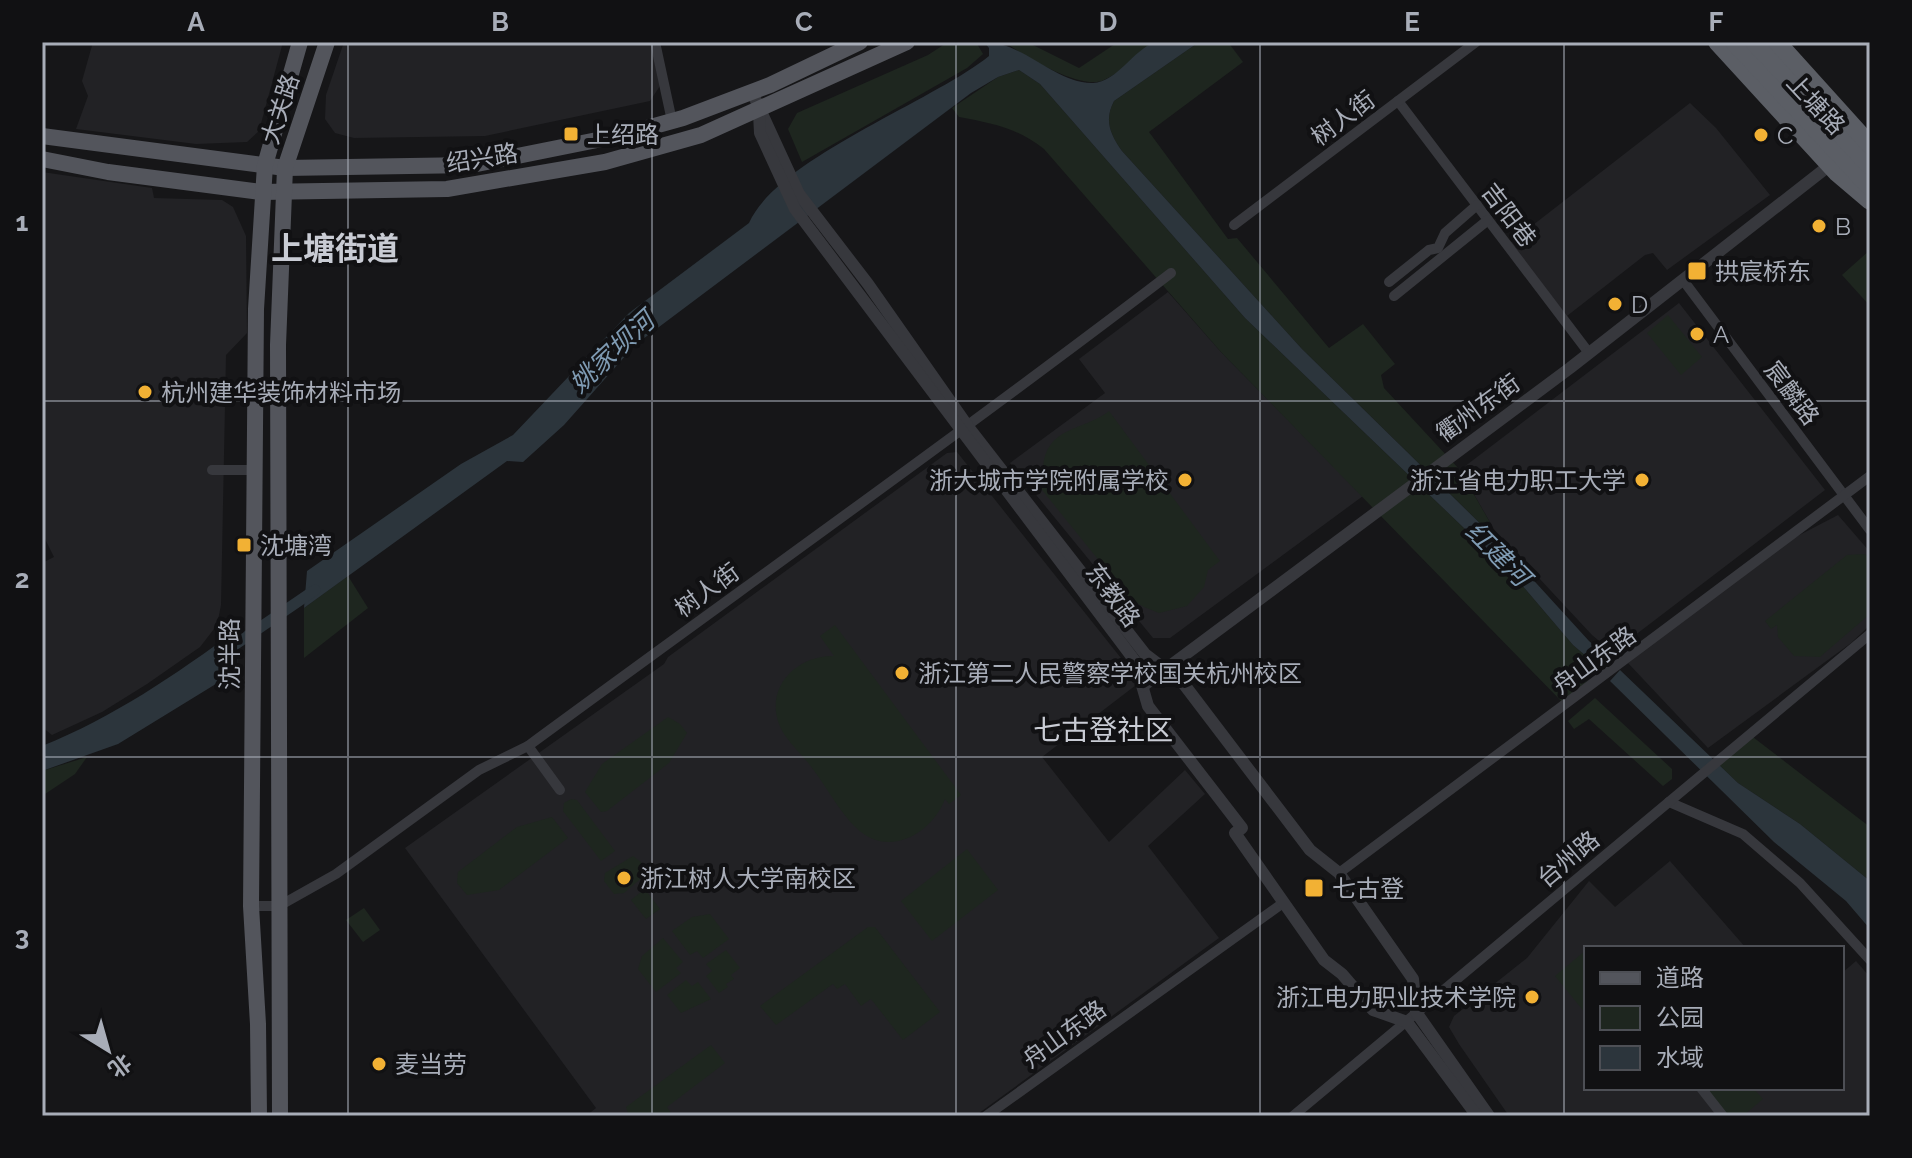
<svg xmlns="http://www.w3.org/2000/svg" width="1912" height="1158" viewBox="0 0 1912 1158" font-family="Raleway,'Noto Sans SC',sans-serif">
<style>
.built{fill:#222225}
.green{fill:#1e261f}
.water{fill:#2c353c}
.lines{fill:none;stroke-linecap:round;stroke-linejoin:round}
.canal{stroke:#2c353c;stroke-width:11}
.minor{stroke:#37383d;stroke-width:10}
.tertiary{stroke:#37383d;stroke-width:12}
.primary{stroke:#53555c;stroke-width:16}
.trunk-bridge{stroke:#5b5e65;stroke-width:18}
.grid{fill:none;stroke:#a8adb8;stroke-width:2;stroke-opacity:0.55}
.poi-dot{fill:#f2b134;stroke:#111113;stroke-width:3}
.labels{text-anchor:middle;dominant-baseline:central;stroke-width:8;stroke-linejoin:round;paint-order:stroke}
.street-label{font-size:24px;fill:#a8adb8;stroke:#111113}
.poi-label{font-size:24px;fill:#a8adb8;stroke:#111113;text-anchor:start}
.water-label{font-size:26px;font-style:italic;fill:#7f9bb3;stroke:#111113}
.quarter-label{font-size:28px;fill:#c9ccd4;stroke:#111113}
.district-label{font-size:32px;font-weight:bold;fill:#c9ccd4;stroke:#111113}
.neatline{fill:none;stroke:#a8adb8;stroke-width:3}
.grid-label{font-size:26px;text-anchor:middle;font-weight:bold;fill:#a8adb8}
</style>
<rect width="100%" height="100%" fill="#161618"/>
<g class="built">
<path d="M93 42H283L259 131 247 142 196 144 76 129 88 96 82 81Z"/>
<path d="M344 42H651L660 86 650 101 485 136 354 138 335 133 325 119 326 95Z"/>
<path d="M1690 103 1716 128 1770 195 1667 270 1653 253 1645 255 1567 316 1510 243Z"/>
<path d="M42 172 152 188 154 198 222 200 233 207 246 236 247 333 226 355 221 605 217 625 200 647 147 684 102 712 52 735 42 727V563L54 557 42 533Z"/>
<path d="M1168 292 1221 352 1363 496 1170 638H1153L1010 463 1105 393 1079 359Z"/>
<path d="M1679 303 1825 490 1634 636 1616 655 1592 635 1495 531 1460 470Z"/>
<path d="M957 452 1140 682 1042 757 1109 842 1185 770 1205 794 1148 846 1219 938 975 1116H586L596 1108 405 848 664 664 668 657 947 453Z"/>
<path d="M1838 515 1870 552V625L1851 643 1708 748 1628 663 1769 551Z"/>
<path d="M1670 861 1746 948H1586V1088H1842V973L1856 961 1870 977V1116H1509L1459 1044 1449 1027 1454 1016 1527 958 1589 881 1615 907Z"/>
</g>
<g class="green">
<path d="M948 42H976L983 54 967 68 802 162 788 129 797 113 928 55Z"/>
<path d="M1005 42H1027L1079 68 1118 42H1155C1139 54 1122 72 1104 80 1082 91 1023 56 1005 42Z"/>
<path d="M1199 42H1228L1243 62 1149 132 1228 239 1237 238 1329 348 1363 324 1395 364 1381 375 1384 388 1460 470 1492 526 1489 532 1302 349 1122 151C1110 134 1104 120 1114 101Z"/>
<path d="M1019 70 1040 84 1245 318 1515 577 1573 645 1600 668 1564 704 1221 352 1044 149C1017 128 992 123 959 117L952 108 998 77Z"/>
<path d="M1870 250V306L1842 275Z"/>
<path d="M1668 315 1702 357 1681 375 1647 333Z"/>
<path d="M1109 411 1220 561 1208 570 1204 587 1187 606 1159 613 1144 607 1130 599 1034 480 1043 473C1043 426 1082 432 1109 411Z"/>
<path d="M1863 554 1870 556V614L1820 657 1794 656 1778 637 1777 625 1771 629 1765 621 1847 555Z"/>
<path d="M348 576 368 608 304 658V608Z"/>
<path d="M835 625 961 795 949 804 945 799C933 831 893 857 861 832 842 817 827 787 812 768 803 755 784 739 779 724 765 686 798 655 834 656L820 636Z"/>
<path d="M1595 698 1672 769V779L1663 786 1589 719 1574 729 1568 721Z"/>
<path d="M668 717 680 724 687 733 669 763 607 811 601 812 585 792 602 764Z"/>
<path d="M1749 734 1870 827V881L1800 824 1738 783 1716 762Z"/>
<path d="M87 757 75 774 42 796V771Z"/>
<path d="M571 799 577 800 615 851 601 861 563 811 564 803Z"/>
<path d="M552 817 568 838 499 890 467 895 457 883 458 872 517 827Z"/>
<path d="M967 849 998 890 932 941 901 901Z"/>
<path d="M633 856 641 862 644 876 624 893 614 894 604 881 605 873Z"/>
<path d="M645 889 660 909 646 919 631 900Z"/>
<path d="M364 908 380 930 363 942 346 920Z"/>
<path d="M710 914 729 939 703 958 697 951 690 955 672 931 692 917Z"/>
<path d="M868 927H875L940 1012 903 1040 871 999 861 1006 845 984 837 989 833 984 776 1025 760 1006Z"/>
<path d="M663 938 683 962 676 968 681 973 656 992 638 969 642 956Z"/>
<path d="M726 950 740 968 731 975 734 979 726 984 728 987 719 993 706 976 712 971 706 964Z"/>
<path d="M1586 950V1014L1555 976Z"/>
<path d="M686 980 692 986 698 982 711 999 681 1013 667 995Z"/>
<path d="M711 1045 725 1063 667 1107 673 1116H629L626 1107Z"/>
<path d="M1705 1088H1753L1763 1099 1743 1116H1728Z"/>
</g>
<g class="water">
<path d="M984 42C1024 42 1056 84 1093 83 1117 82 1133 50 1155 42 1166 38 1186 42 1199 42L1114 101C1104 120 1110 134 1122 151L1302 349 1496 539 1589 641 1610 659 1600 668 1573 645 1515 577 1245 318 1040 84 1019 70 998 77 971 93 635 345 564 425 523 462 507 461 304 608 307 571 461 464 513 435 629 313 749 223C778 158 932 102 989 56V48Z"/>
<path d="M238 629 237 671 118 744 42 771V746C114 717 175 675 238 629Z"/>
<path d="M1620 670 1738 783 1800 824 1870 881V929L1846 901 1774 842 1610 681Z"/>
</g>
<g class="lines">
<path class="canal" d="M227 650 315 590"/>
<g class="minor">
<path d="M655 42 672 121"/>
<path d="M1398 101 1589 353"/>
<path d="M1234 225 1476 42"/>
<path d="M1683 280 1870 530"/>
<path d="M1389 282 1429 250 1438 248 1445 233 1477 205"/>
<path d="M1394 296 1488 220"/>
<path d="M212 470H254"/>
<path d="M528 746 560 790"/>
<path d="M1669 802 1743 834 1800 883 1870 960"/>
<path d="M1339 873 1870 476"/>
<path d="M251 906H279L336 874 479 770 528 746C743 588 960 434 1171 273"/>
<path d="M1701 1088 1723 1116"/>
<path d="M986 1116 1283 903"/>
<path d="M1293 1116 1870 634"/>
</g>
<g class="tertiary">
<path d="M752 92 799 194 868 284 969 428 1145 654 1183 683 1310 850 1339 873 1413 979 1416 1012 1489 1116"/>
<path d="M759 114 760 133 795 209 1135 661 1148 706 1242 828 1235 833 1324 960 1342 974 1373 1010 1407 1022 1477 1116"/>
<path d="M1143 686 1570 368 1835 161"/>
</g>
<g class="primary">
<path d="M42 136 285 168 472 165 622 135 683 118 770 85 860 42"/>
<path d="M42 159 108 172 261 192 447 189 605 162 701 135 907 42"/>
<path d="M259 1116 258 1024 251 906 256 309 265 165 300 42"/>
<path d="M280 1116 278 345 285 168 327 42"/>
</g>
<g class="trunk-bridge">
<path d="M1717 42 1837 173 1870 201"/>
<path d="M1734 42 1870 187"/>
<path d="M1754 42 1870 166"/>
<path d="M1777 42 1870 145"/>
</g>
</g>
<path class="grid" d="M348 42V1116M652 42V1116M956 42V1116M1260 42V1116M1564 42V1116M42 401H1870M42 757H1870"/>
<g class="poi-dot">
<rect x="563" y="126" width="16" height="16" rx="4"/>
<circle cx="1761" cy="135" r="8"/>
<circle cx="1819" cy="226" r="8"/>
<rect x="1687" y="261" width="20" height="20" rx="4"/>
<circle cx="1615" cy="304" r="8"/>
<circle cx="1697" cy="334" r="8"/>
<circle cx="145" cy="392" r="8"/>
<circle cx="1185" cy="480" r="8"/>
<circle cx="1642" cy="480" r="8"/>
<rect x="236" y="537" width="16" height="16" rx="4"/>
<circle cx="902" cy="673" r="8"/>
<circle cx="624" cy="878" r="8"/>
<rect x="1304" y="878" width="20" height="20" rx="4"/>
<circle cx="1532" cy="997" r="8"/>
<circle cx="379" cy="1064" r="8"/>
</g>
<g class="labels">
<g class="street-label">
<text transform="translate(1816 104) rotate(47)">上塘路</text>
<text transform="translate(280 109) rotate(-72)">大关路</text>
<text transform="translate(1343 118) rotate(-37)">树人街</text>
<text transform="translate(482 158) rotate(-9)">绍兴路</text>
<text transform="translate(1509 215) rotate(53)">吉阳巷</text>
<text transform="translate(1792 393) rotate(53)">宸麟路</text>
<text transform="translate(1478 408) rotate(-36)">衢州东街</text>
<text transform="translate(707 590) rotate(-36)">树人街</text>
<text transform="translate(1113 595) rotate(53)">东教路</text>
<text transform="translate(229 654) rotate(-90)">沈半路</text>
<text transform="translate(1594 660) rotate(-36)">舟山东路</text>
<text transform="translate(1568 859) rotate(-40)">台州路</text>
<text transform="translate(1064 1034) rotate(-36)">舟山东路</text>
</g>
<g class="poi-label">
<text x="587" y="134">上绍路</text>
<text x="1777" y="135">C</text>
<text x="1835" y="226">B</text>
<text x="1715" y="271">拱宸桥东</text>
<text x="1631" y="304">D</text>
<text x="1713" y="334">A</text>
<text x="161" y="392">杭州建华装饰材料市场</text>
<text x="1169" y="480" text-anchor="end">浙大城市学院附属学校</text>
<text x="1626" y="480" text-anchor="end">浙江省电力职工大学</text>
<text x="260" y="545">沈塘湾</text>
<text x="918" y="673">浙江第二人民警察学校国关杭州校区</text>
<text x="640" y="878">浙江树人大学南校区</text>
<text x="1332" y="888">七古登</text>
<text x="1516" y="997" text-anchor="end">浙江电力职业技术学院</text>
<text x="395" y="1064">麦当劳</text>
</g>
<g class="water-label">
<text transform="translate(612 352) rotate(-43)">姚家坝河</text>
<text transform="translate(1498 554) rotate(45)">红建河</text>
</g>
<g class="quarter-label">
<text x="1103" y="730">七古登社区</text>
</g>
<g class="district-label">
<text x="335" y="248">上塘街道</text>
</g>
</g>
<rect width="1912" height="1158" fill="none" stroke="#111113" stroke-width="88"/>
<rect x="1584" y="946" width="260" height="144" fill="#111113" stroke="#4d4f55" stroke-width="2"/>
<rect x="1600" y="972" width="40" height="12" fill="#53555c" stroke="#4d4f55" stroke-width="2"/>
<text x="1656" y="986" font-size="24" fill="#a8adb8">道路</text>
<rect x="1600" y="1006" width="40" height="24" fill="#1e261f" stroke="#4d4f55" stroke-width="2"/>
<text x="1656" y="1026" font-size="24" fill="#a8adb8">公园</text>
<rect x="1600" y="1046" width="40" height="24" fill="#2c353c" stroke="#4d4f55" stroke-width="2"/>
<text x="1656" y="1066" font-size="24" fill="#a8adb8">水域</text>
<g transform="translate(108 1050) rotate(143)" stroke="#111113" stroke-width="6" paint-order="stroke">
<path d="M0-6L14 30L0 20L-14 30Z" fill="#a8adb8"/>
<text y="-12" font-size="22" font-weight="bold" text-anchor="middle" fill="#a8adb8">北</text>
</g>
<rect x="44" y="44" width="1824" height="1070" class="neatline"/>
<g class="grid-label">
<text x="196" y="31">A</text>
<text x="500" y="31">B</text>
<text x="804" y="31">C</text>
<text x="1108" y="31">D</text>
<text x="1412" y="31">E</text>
<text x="1716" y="31">F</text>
<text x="22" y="231">1</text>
<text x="22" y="588">2</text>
<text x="22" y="945">3</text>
</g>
</svg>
